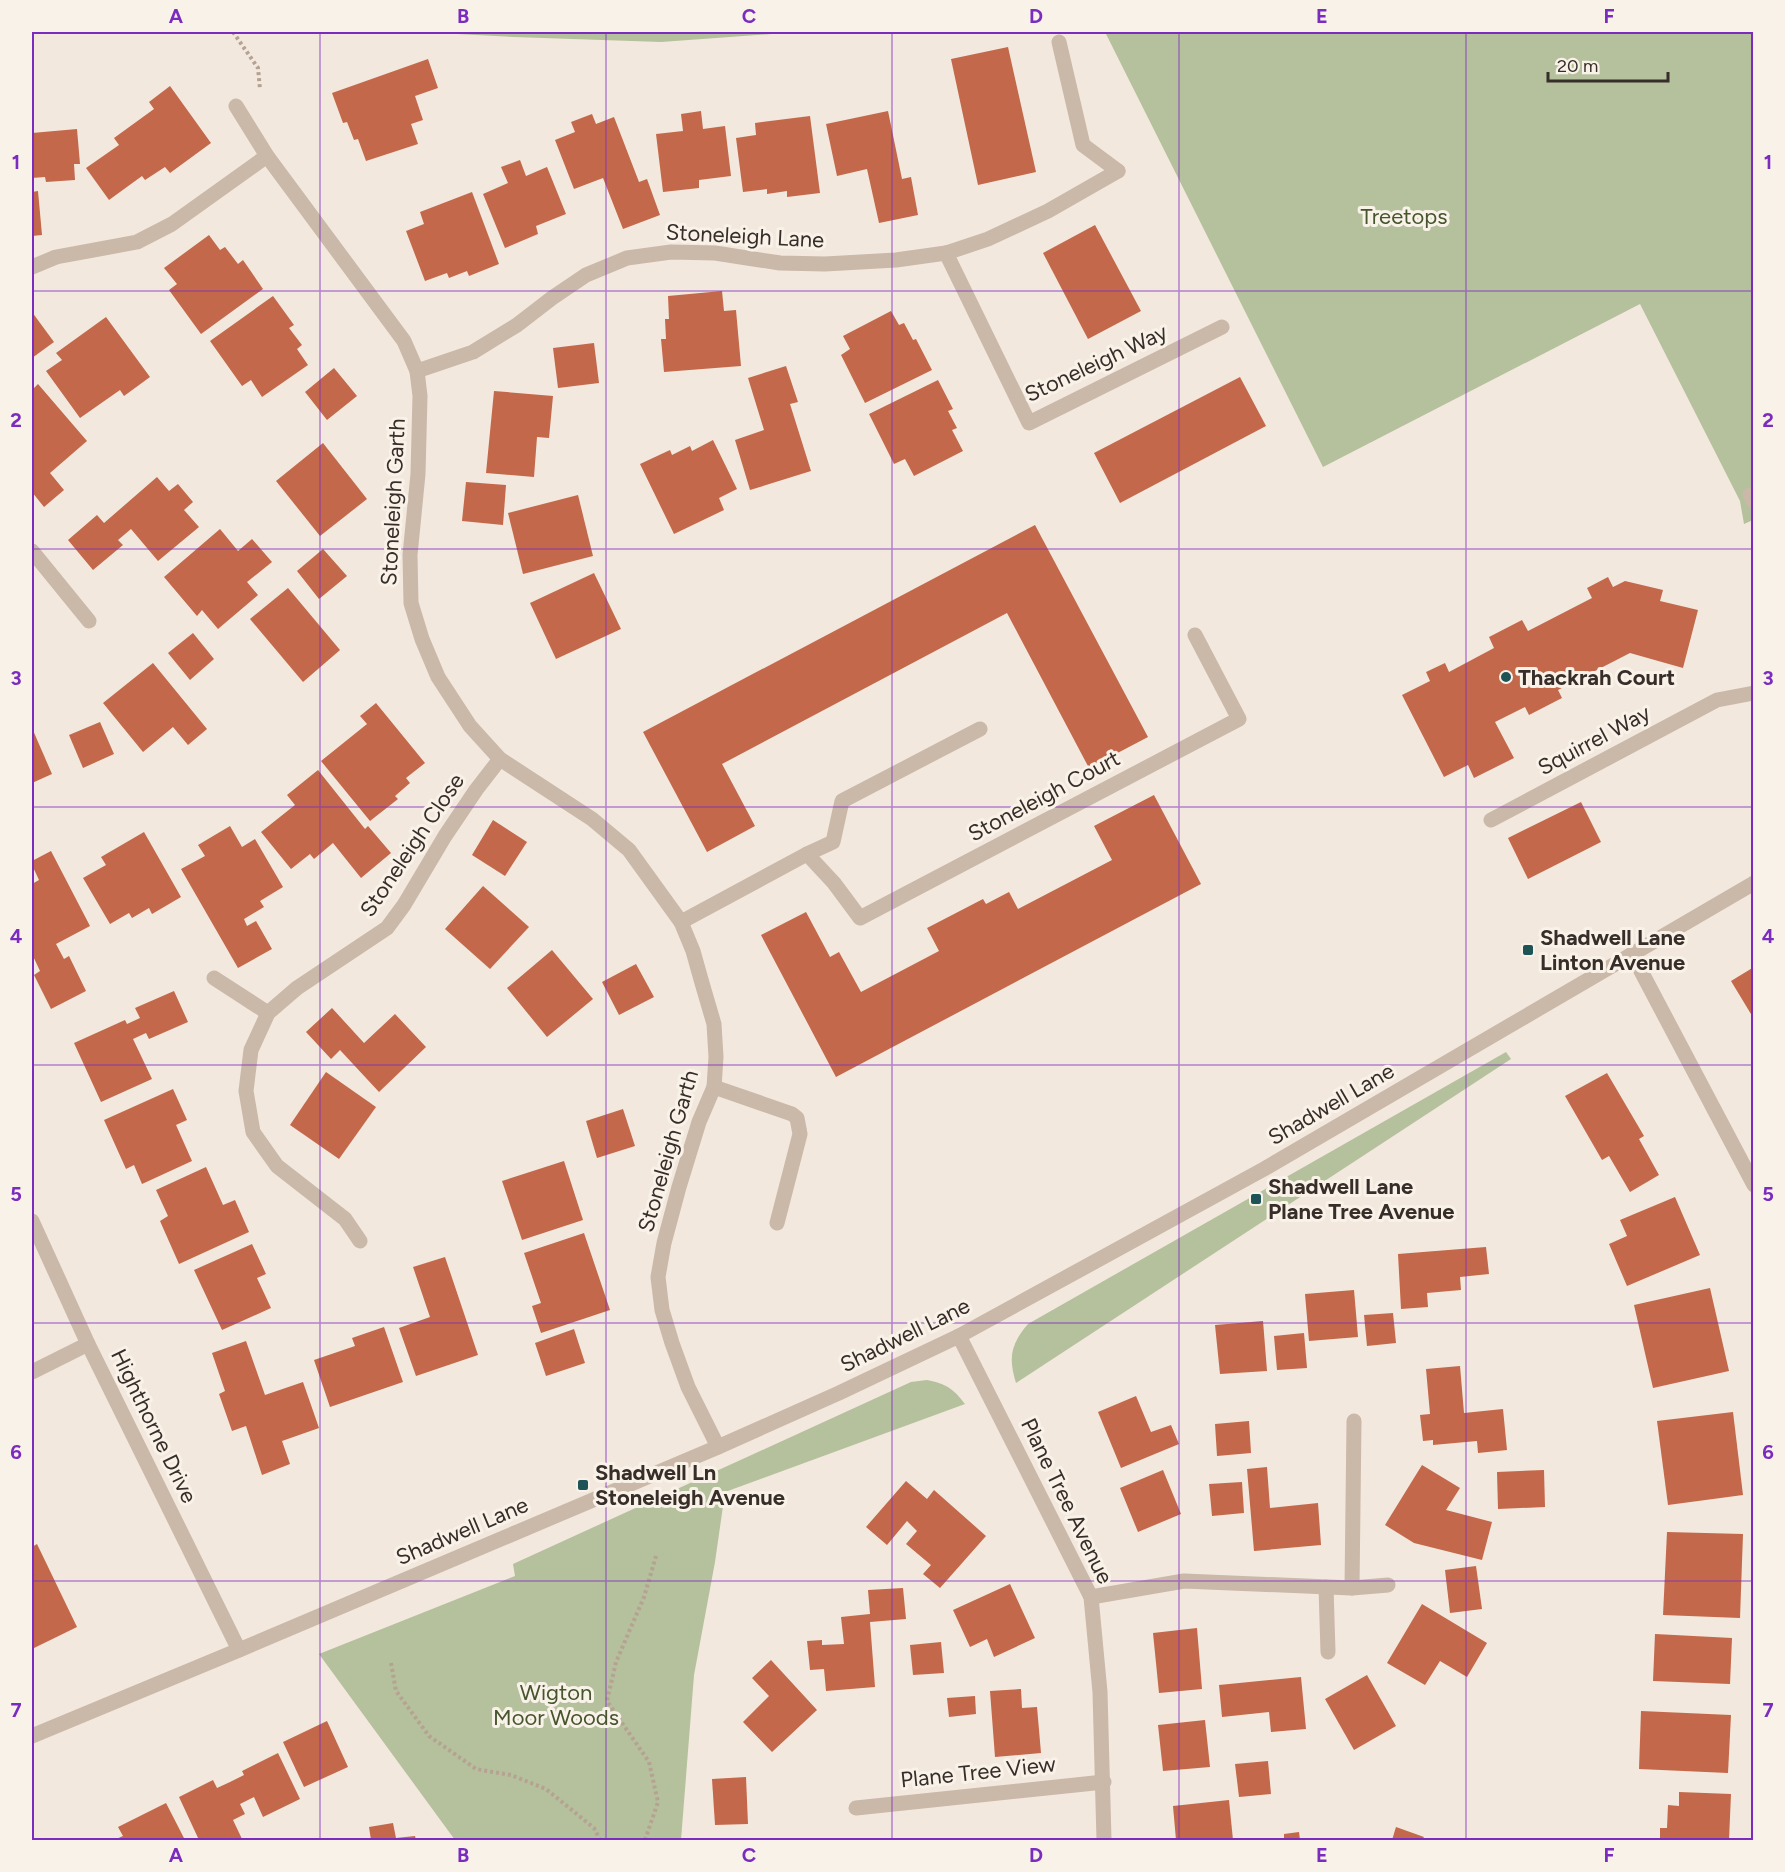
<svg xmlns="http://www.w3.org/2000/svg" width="1785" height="1872" viewBox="0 0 1785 1872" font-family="Figtree,sans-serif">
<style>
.green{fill:#b5c09d}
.building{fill:#c3684a}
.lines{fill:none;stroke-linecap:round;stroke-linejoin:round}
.path{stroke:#b5a293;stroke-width:4;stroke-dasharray:3 3;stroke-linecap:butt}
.service{stroke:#cab8a9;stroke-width:15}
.minor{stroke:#cab8a9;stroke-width:15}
.tertiary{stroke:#cab8a9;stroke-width:15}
.grid{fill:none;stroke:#7b2cbf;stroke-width:1.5;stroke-opacity:0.55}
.poi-dot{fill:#1f5457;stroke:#f9f2e9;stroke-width:2}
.labels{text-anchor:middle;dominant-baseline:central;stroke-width:6;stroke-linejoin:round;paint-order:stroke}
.park-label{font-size:22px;fill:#46552d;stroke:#f9f2e9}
.street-label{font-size:22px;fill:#372d29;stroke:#f9f2e9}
.poi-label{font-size:22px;font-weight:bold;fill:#372d29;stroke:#f9f2e9;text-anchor:start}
.neatline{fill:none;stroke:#7b2cbf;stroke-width:2}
.grid-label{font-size:20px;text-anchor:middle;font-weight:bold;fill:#7b2cbf}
</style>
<rect width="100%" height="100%" fill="#f2e8dd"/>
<g class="green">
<path d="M418 32H798L661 42 514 37Z"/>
<path d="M1105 32H1753V520L1744 524 1740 501 1640 304 1323 467Z"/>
<path d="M1506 1052 1511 1059 1016 1383C1008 1357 1011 1344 1028 1324Z"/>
<path d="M927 1380C946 1384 953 1388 965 1404L725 1492 715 1562 694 1675 681 1840H455L319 1654 515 1576 513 1564 911 1382Z"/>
</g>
<g class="building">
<path d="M1008 47 1036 172 978 185 951 59Z"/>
<path d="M428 59 438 88 415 96 423 120 411 124 418 144 366 161 358 139 354 140 347 122 343 123 332 93Z"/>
<path d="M170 86 211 143 170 173 165 167 145 180 142 176 109 200 86 168 119 145 114 138 154 109 149 102Z"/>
<path d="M701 111 703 129 725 126 731 176 699 180V188L663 192 656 134 683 131 681 114Z"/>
<path d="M888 111 902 179 911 177 918 215 879 223 867 169 837 176 826 124Z"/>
<path d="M592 114 596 124 614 117 639 182 647 179 660 215 623 229 603 178 574 189 555 140 575 132 571 122Z"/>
<path d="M810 116 820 193 787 197V191L767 194V189L743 192 736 138 756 135 755 123Z"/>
<path d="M77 129 80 164H74L75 180 46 182 45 177 32 178V133Z"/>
<path d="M520 160 526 176 547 167 566 214 536 226 538 234 505 248 483 194 508 183 501 167Z"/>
<path d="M38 191 42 235 32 236V192Z"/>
<path d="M472 192 499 264 469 276 467 271 449 278 447 273 425 281 406 231 424 224 420 212Z"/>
<path d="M1095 225 1141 311 1088 339 1043 253Z"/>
<path d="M209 235 220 250 225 247 238 264 243 260 263 289 201 334 169 290 177 284 164 268Z"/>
<path d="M722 291 724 311 736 310 741 366 664 372 661 339H666L665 319H669L668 296Z"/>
<path d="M273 296 294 325 289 328 302 345 297 349 308 365 262 397 251 380 242 386 210 341Z"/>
<path d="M891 311 899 325 904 323 913 340 916 339 932 370 865 403 841 355 850 349 843 336Z"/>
<path d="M32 312 54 342 32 358Z"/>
<path d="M106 317 150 377 124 396 120 390 80 418 46 371 62 360 56 353Z"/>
<path d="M594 343 599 383 558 388 553 348Z"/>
<path d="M786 366 798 402 790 404 811 471 750 490 735 440 764 430 748 378Z"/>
<path d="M334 368 357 396 327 420 305 392Z"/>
<path d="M1240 377 1266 426 1120 503 1094 453Z"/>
<path d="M938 380 953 409 948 411 957 428 952 430 963 451 914 476 905 459 894 464 869 414Z"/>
<path d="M38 384 87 441 50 473 64 490 44 507 32 492V390Z"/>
<path d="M494 391 553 396 549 438 537 437 534 477 486 473Z"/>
<path d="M713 440 737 489 719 498 724 510 674 534 640 464 670 450 672 455 690 446 692 451Z"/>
<path d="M323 443 367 499 320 536 276 481Z"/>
<path d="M157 477 169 491 178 484 193 502 184 510 199 527 158 561 131 529 118 540 123 545 93 570 68 540 97 515 104 523Z"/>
<path d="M466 482 506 485 503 525 462 521Z"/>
<path d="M578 495 593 556 523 574 508 513Z"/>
<path d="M1035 525 1148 737 1089 768 1007 613 722 764 755 826 707 852 643 732Z"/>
<path d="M220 529 238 551 252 539 272 562 247 582 258 595 218 629 202 610 197 616 164 577Z"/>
<path d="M323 549 347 576 319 599 297 571Z"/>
<path d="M594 573 621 629 556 659 530 603Z"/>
<path d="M1608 577 1613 587 1625 581 1663 590 1660 601 1698 610 1683 668 1630 653 1558 690 1562 698 1529 715 1525 707 1495 722 1514 758 1474 778 1468 765 1444 777 1402 695 1430 681 1426 672 1445 663 1449 672 1494 648 1489 637 1522 620 1528 631 1592 598 1587 588Z"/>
<path d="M288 588 340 650 303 682 250 619Z"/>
<path d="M193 633 214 659 190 680 168 653Z"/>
<path d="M153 663 207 729 188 745 173 727 143 752 103 703Z"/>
<path d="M376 703 425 763 406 778 410 783 395 796 398 799 370 821 321 761 367 724 360 716Z"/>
<path d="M100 722 114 754 83 768 69 735Z"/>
<path d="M32 728 52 774 32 783Z"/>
<path d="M318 770 365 829 368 826 391 853 361 878 333 843 314 859 310 854 291 869 261 832 295 805 287 795Z"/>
<path d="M1154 795 1201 884 836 1077 761 935 806 912 830 957 839 952 861 992 939 951 927 928 983 899 986 904 1009 892 1018 909 1112 860 1094 826Z"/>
<path d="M1581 802 1601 842 1528 879 1508 838Z"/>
<path d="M493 820 527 842 505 876 472 855Z"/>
<path d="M230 826 242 847 255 839 283 887 260 901 264 907 244 919 247 926 256 921 272 949 238 968 181 869 205 856 198 845Z"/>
<path d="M144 832 181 897 152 914 149 908 132 918 129 913 110 924 83 878 106 865 101 857Z"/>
<path d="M51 851 90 926 56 944 64 959 69 956 86 991 51 1009 34 975 40 971 33 956 32 957V884L39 880 32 865V861Z"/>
<path d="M483 886 529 927 490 969 445 929Z"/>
<path d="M552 950 593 999 547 1037 507 988Z"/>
<path d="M636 964 654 997 619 1015 602 982Z"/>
<path d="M1754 967V1019L1731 981Z"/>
<path d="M174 991 188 1022 149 1039 146 1033 133 1039 152 1079 101 1102 74 1043 125 1020 127 1024 140 1018 135 1008Z"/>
<path d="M332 1008 364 1043 395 1014 426 1047 379 1092 340 1050 331 1059 306 1032Z"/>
<path d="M326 1072 376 1107 339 1159 290 1125Z"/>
<path d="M1607 1073 1644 1136 1639 1139 1659 1175 1630 1192 1609 1156 1602 1160 1565 1096Z"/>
<path d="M173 1089 187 1120 176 1125 192 1161 142 1184 134 1165 126 1169 104 1120Z"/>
<path d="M623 1109 635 1146 597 1158 586 1121Z"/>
<path d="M564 1161 583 1220 522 1240 502 1181Z"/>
<path d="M206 1167 223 1205 235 1200 249 1232 179 1264 160 1221 168 1216 156 1190Z"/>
<path d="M1675 1197 1700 1255 1627 1286 1609 1244 1627 1236 1620 1220Z"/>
<path d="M584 1233 610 1310 541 1333 532 1306 541 1303 524 1253Z"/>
<path d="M252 1244 266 1274 257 1278 271 1308 222 1330 194 1270Z"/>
<path d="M1486 1247 1489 1274 1460 1277 1461 1290 1427 1293 1428 1307 1401 1309 1398 1254Z"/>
<path d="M445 1257 478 1355 416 1376 399 1328 430 1317 413 1267Z"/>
<path d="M1710 1288 1729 1371 1653 1388 1634 1305Z"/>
<path d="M1354 1290 1358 1337 1309 1341 1305 1294Z"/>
<path d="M1393 1313 1396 1343 1367 1346 1364 1315Z"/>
<path d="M1263 1321 1267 1371 1220 1374 1215 1325Z"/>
<path d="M384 1327 403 1382 330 1407 314 1360 355 1346 352 1338Z"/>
<path d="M574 1329 585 1363 546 1376 535 1343Z"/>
<path d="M1304 1333 1307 1368 1277 1370 1274 1336Z"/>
<path d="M246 1341 265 1395 303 1382 319 1428 282 1441 290 1464 262 1475 246 1426 232 1431 219 1394 225 1391 212 1353Z"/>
<path d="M1460 1366 1464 1413 1503 1409 1507 1450 1478 1453 1477 1441 1433 1445V1440L1423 1441 1420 1415 1430 1414 1426 1369Z"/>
<path d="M1136 1396 1151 1432 1171 1425 1179 1444 1121 1468 1098 1412Z"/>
<path d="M1733 1412 1743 1495 1668 1505 1657 1421Z"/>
<path d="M1249 1421 1251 1453 1217 1456 1215 1424Z"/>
<path d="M1422 1465 1460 1488 1446 1510 1492 1522 1482 1560 1414 1543 1385 1525Z"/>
<path d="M1267 1467 1270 1508 1318 1503 1321 1545 1254 1551 1247 1469Z"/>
<path d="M1163 1470 1181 1514 1138 1532 1120 1488Z"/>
<path d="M1544 1470 1545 1507 1498 1509 1497 1472Z"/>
<path d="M906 1481 927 1499 934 1490 986 1536 940 1588 923 1574 931 1565 906 1544 917 1531 907 1521 887 1545 866 1527Z"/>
<path d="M1242 1482 1244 1513 1212 1516 1209 1484Z"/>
<path d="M1667 1532 1743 1534 1740 1618 1663 1615Z"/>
<path d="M37 1544 77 1627 32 1649V1547Z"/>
<path d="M1476 1566 1482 1609 1450 1613 1445 1570Z"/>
<path d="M1010 1584 1035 1638 994 1657 987 1639 970 1647 953 1610Z"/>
<path d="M903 1588 906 1619 870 1622 875 1687 826 1691 824 1669 810 1670 807 1641 822 1640V1645L844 1644 841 1617 870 1614 868 1590Z"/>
<path d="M1422 1604 1487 1643 1467 1677 1440 1661 1425 1685 1387 1663Z"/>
<path d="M1197 1628 1202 1689 1159 1693 1153 1633Z"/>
<path d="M1655 1634 1732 1638 1730 1684 1653 1681Z"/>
<path d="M941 1642 944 1673 913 1675 910 1645Z"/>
<path d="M771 1660 817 1710 772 1752 743 1722 769 1696 752 1678Z"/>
<path d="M1367 1675 1396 1726 1354 1750 1325 1699Z"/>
<path d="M1301 1677 1306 1729 1271 1732 1269 1712 1222 1717 1219 1685Z"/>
<path d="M1021 1689 1022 1708 1037 1707 1041 1753 995 1757 990 1691Z"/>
<path d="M975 1696 976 1714 949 1717 947 1698Z"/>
<path d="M1641 1711 1731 1715 1728 1773 1639 1769Z"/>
<path d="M1205 1720 1210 1767 1163 1771 1158 1725Z"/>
<path d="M327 1721 348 1767 304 1787 283 1742Z"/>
<path d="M278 1753 300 1799 263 1817 254 1797 240 1804 245 1814 233 1820 242 1839 199 1840 179 1797 213 1780 217 1788 230 1782 244 1775 242 1771Z"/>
<path d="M1268 1761 1271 1794 1239 1797 1235 1764Z"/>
<path d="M746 1777 748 1824 715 1825 712 1779Z"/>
<path d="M1679 1792 1731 1794 1729 1840H1660V1828H1667L1668 1805 1679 1806Z"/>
<path d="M1229 1800 1233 1840H1176L1173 1806Z"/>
<path d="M166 1803 185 1840H114L123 1836 118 1827Z"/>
<path d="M393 1823 396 1838 415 1836 416 1840H371L369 1827Z"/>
<path d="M1396 1827 1424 1837 1422 1840H1392Z"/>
<path d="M1299 1832 1300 1840H1284V1834Z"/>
</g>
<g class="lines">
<g class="path">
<path d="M233 32 258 68 260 89"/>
<path d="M391 1663 396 1691 429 1736 476 1769 511 1775 546 1789 594 1828 600 1840"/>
<path d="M645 1840 658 1802 649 1762 607 1701 616 1662 644 1597 656 1556"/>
</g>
<g class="service">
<path d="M1059 42 1083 145 1118 171"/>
<path d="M714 1087 792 1114 797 1118 800 1134 777 1223"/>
</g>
<g class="minor">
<path d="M236 106 267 156 404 341 417 371 420 396 418 474 410 555 411 603 422 639 438 677 470 726 500 759 592 819 629 850 681 922 693 951 702 983 714 1024 716 1057 714 1087 699 1122 679 1187 664 1243 658 1277 662 1310 672 1343 688 1387 718 1447"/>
<path d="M946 253 1029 423 1222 327"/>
<path d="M32 267 56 257 137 242 172 224 267 156"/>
<path d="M417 371 473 352 517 325 552 298 586 275 627 258 671 252 715 253 780 263 825 264 896 260 946 253 988 239 1048 211 1118 171"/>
<path d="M1750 495 1754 502"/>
<path d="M32 551 89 621"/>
<path d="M1491 820 1717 700 1754 693"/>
<path d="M807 854 834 883 860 918 1239 719 1195 635"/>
<path d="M681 922 807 854 833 842 842 801 980 729"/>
<path d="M1632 954 1754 1185"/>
<path d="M214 978 268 1013"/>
<path d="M32 1221 88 1344 239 1650"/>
<path d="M360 1241 345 1219 277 1166 253 1132 246 1091 251 1050 268 1013 297 988 387 928 404 905 445 836 476 790 500 759"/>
<path d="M959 1336 1091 1597 1100 1692 1104 1840"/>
<path d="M32 1372 88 1344"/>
<path d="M1326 1587 1328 1652"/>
<path d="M1352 1588 1388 1585"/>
<path d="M1091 1597 1184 1581 1352 1588 1354 1421"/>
<path d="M856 1808 1104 1782"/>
</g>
<path class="tertiary" d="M32 1736 239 1650 718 1447 839 1393 959 1336 1264 1169 1754 883"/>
</g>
<path class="grid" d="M320 32V1840M606 32V1840M892 32V1840M1179 32V1840M1466 32V1840M32 291H1754M32 549H1754M32 807H1754M32 1065H1754M32 1323H1754M32 1581H1754"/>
<g class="poi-dot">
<circle cx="1506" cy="677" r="6"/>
<rect x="1522" y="944" width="12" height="12" rx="3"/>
<rect x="1250" y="1193" width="12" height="12" rx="3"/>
<rect x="577" y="1479" width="12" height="12" rx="3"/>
</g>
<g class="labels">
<g class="park-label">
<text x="1404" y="216">Treetops</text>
<text x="556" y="1692">Wigton<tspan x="556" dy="25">Moor Woods</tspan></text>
</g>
<g class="street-label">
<text transform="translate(745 236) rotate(3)">Stoneleigh Lane</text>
<text transform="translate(1096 363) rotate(-25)">Stoneleigh Way</text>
<text transform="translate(393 502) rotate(-87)">Stoneleigh Garth</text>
<text transform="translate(1594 740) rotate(-28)">Squirrel Way</text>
<text transform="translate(1044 796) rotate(-28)">Stoneleigh Court</text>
<text transform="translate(412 845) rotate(-56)">Stoneleigh Close</text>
<text transform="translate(1331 1104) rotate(-30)">Shadwell Lane</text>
<text transform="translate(668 1151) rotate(-74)">Stoneleigh Garth</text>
<text transform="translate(905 1335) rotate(-26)">Shadwell Lane</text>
<text transform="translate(154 1426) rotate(64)">Highthorne Drive</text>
<text transform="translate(1067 1501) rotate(64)">Plane Tree Avenue</text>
<text transform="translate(462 1531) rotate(-23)">Shadwell Lane</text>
<text transform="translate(978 1772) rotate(-6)">Plane Tree View</text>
</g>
<g class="poi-label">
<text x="1518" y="677">Thackrah Court</text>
<text x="1540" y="937">Shadwell Lane<tspan x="1540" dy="25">Linton Avenue</tspan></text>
<text x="1268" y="1186">Shadwell Lane<tspan x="1268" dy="25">Plane Tree Avenue</tspan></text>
<text x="595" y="1472">Shadwell Ln<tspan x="595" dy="25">Stoneleigh Avenue</tspan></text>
</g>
</g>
<rect width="1785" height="1872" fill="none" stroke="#f9f2e9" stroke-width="66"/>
<path d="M1548 72v9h120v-9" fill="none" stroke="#372d29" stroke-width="3"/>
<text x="1557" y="72" font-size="18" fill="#372d29" stroke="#f9f2e9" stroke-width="4.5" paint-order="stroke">20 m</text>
<rect x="33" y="33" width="1719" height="1806" class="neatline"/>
<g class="grid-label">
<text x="176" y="23">A</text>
<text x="463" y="23">B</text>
<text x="749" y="23">C</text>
<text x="1036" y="23">D</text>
<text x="1322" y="23">E</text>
<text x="1609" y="23">F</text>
<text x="16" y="169">1</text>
<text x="1768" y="169">1</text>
<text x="16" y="427">2</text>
<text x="1768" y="427">2</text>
<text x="16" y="685">3</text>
<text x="1768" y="685">3</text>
<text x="16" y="943">4</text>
<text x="1768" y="943">4</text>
<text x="16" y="1201">5</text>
<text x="1768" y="1201">5</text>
<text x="16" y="1459">6</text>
<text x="1768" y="1459">6</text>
<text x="16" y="1717">7</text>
<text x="1768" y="1717">7</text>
<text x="176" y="1862">A</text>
<text x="463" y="1862">B</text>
<text x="749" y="1862">C</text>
<text x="1036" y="1862">D</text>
<text x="1322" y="1862">E</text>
<text x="1609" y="1862">F</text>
</g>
</svg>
